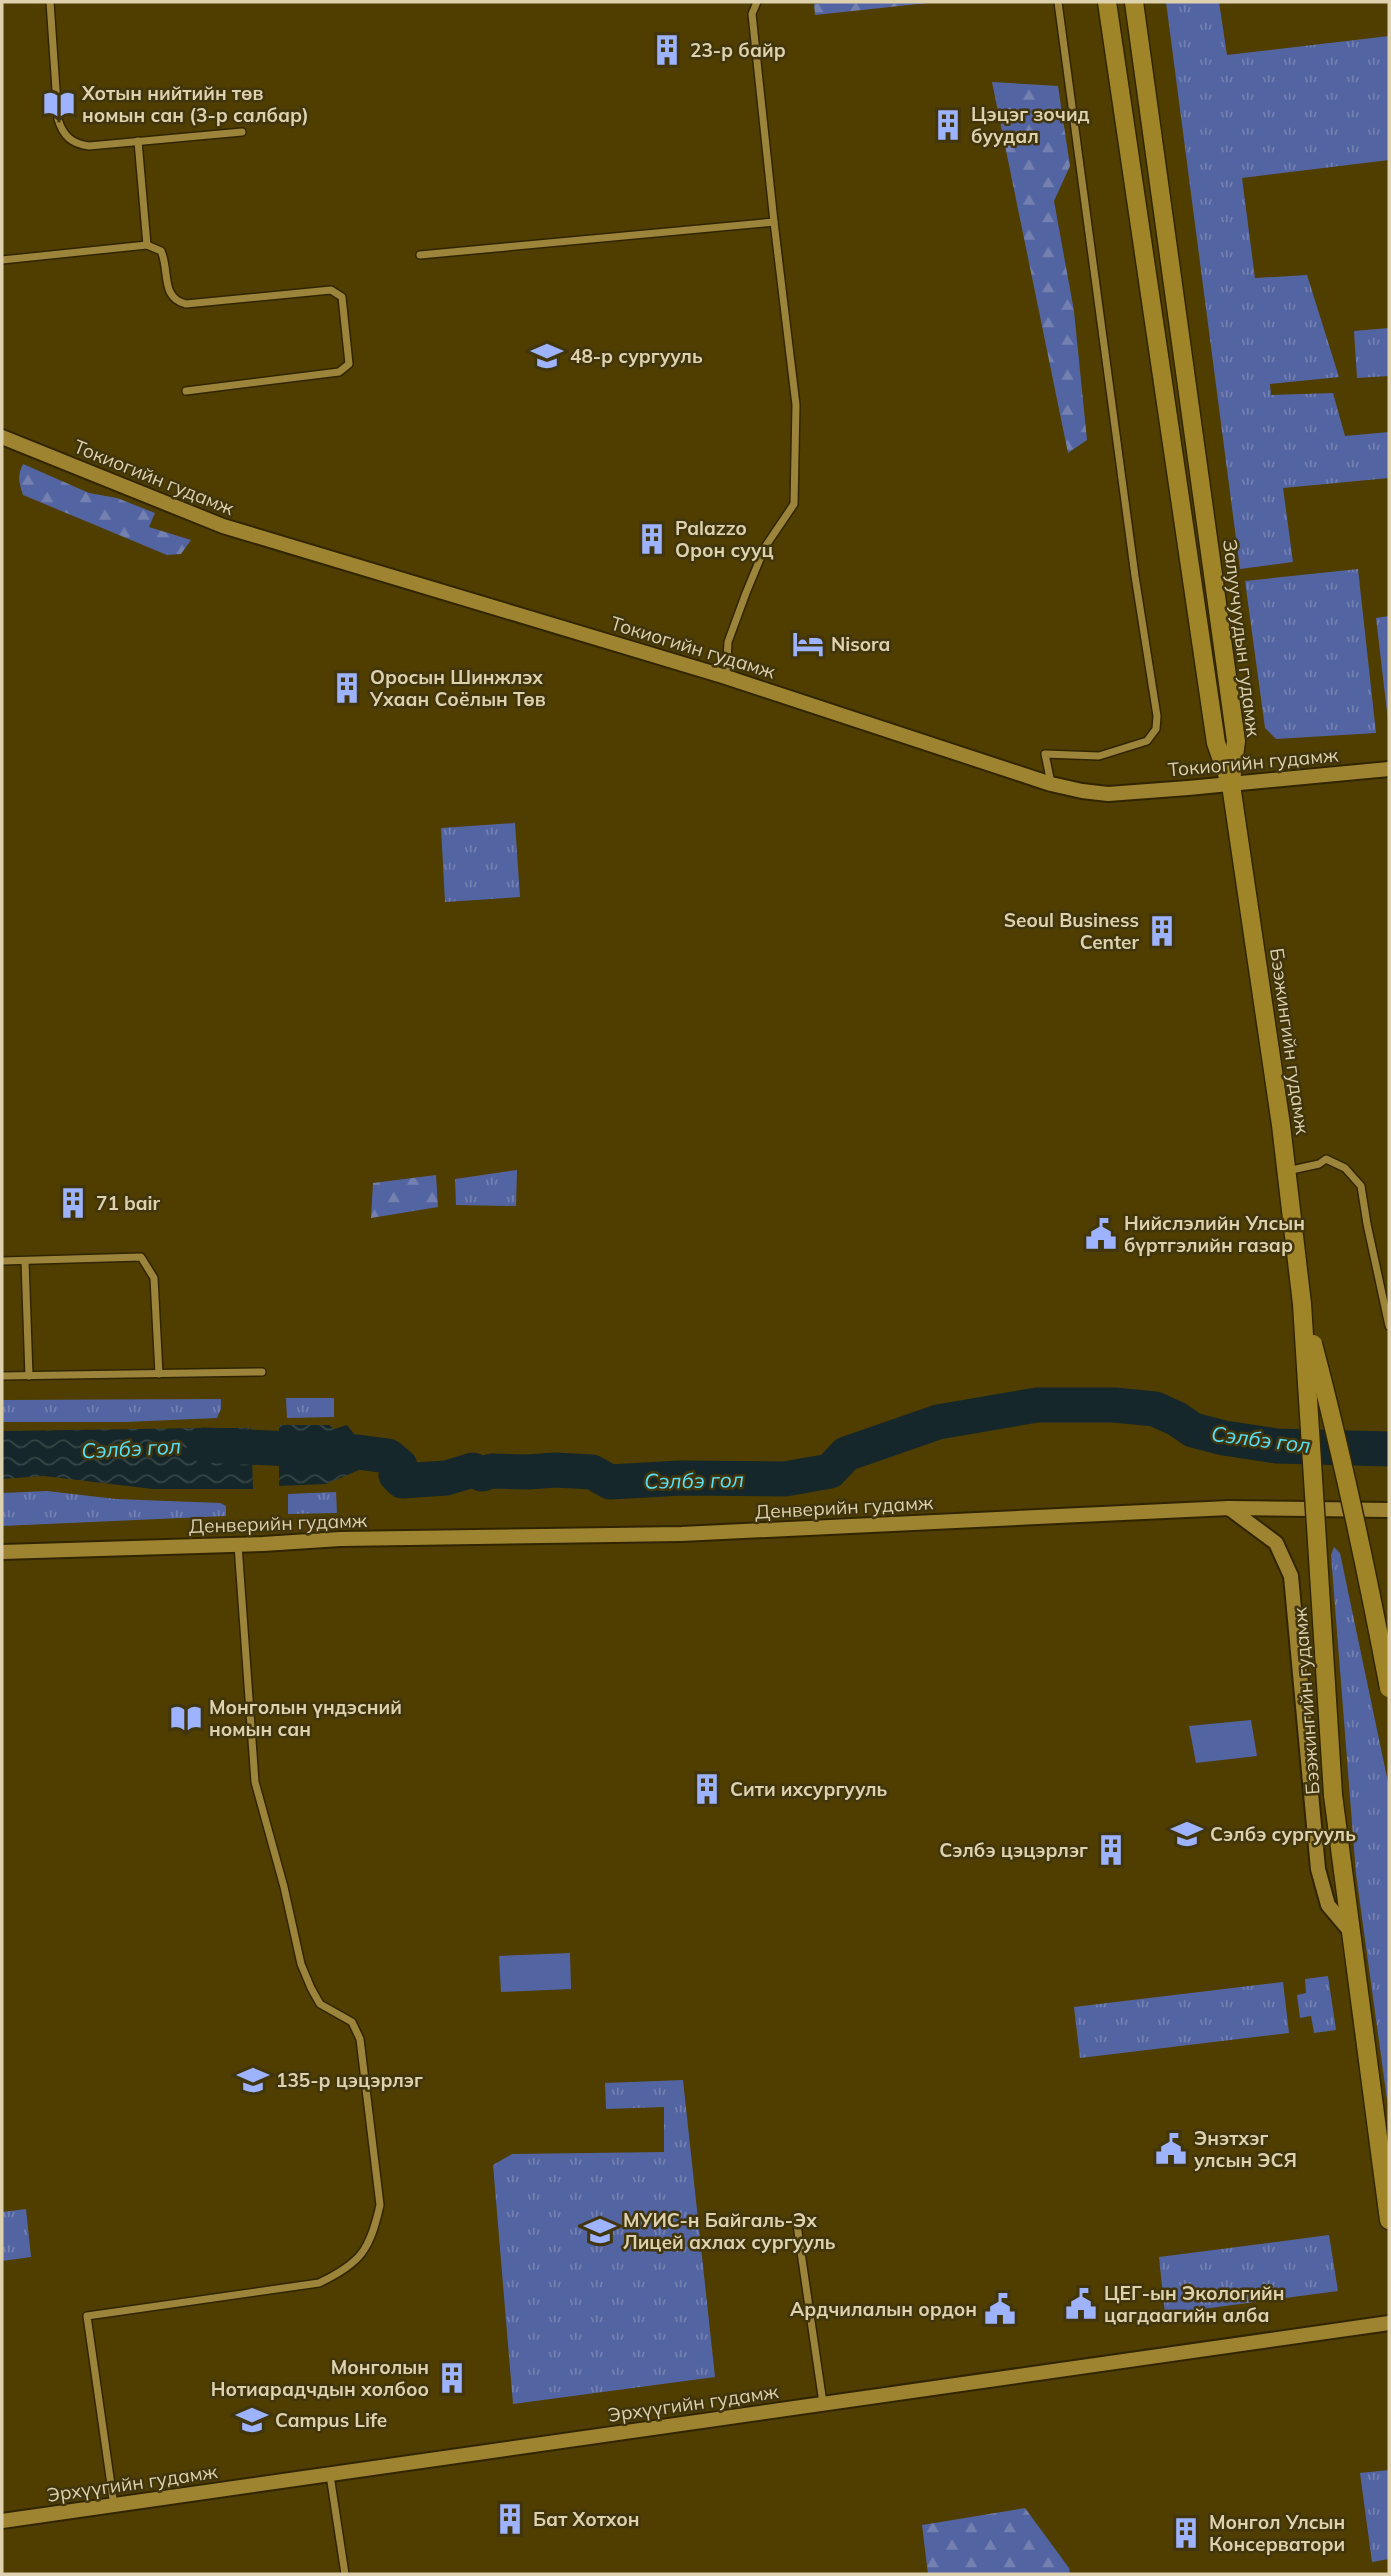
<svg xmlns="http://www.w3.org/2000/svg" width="1391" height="2576" viewBox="0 0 1391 2576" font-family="Mulish,sans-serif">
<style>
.forest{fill:url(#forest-firs)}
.park{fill:url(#park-tufts)}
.garden{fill:#5364a2}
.water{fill:url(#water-waves)}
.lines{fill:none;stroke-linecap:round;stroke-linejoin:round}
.river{stroke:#15272a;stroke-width:35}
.street-casing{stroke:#312500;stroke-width:10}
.secondary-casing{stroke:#312500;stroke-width:18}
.primary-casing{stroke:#312500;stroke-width:21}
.street{stroke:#9c843b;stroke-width:7}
.secondary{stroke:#9e8431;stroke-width:14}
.primary{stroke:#a08528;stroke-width:18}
.primary-bridge-casing{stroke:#312500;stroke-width:21;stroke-linecap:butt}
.primary-bridge{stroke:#a08528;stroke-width:18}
.labels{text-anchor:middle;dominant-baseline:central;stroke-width:5;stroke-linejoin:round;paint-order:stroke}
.poi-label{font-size:19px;font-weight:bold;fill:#ddd1ae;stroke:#41350d;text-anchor:start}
.street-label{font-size:19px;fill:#ddd1ae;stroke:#41350d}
.water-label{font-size:21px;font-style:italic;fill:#58e0f8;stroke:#41350d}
</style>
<defs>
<pattern id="forest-firs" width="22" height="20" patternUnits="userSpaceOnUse" patternTransform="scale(1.75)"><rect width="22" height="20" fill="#5364a2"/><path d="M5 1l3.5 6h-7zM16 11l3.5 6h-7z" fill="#7380b0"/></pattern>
<pattern id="park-tufts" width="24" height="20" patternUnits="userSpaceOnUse" patternTransform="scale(1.75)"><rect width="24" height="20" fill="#5364a2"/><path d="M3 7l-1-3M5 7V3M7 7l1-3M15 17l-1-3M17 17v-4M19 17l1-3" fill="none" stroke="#7380b0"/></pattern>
<pattern id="water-waves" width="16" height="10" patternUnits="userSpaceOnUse" patternTransform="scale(1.75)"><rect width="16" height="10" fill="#15272a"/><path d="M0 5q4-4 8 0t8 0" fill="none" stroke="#374546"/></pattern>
</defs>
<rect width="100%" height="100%" fill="#4f3e00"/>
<g class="forest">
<path d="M831 2H937L815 15 814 4Z"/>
<path d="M992 82 1058 86 1070 166 1054 201 1074 311 1087 440 1068 453Z"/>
<path d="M23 464 89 493 117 498 155 513 149 527 191 540 181 554 167 555 23 495C19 483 17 476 23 464Z"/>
<path d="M436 1175 438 1207 371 1218 373 1183Z"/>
<path d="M1025 2508 1069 2568 1070 2574H928L922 2525Z"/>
</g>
<g class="park">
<path d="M1166 2H1219L1227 55 1389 36V160L1242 178 1255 278 1307 275 1339 377 1270 384 1271 395 1333 393 1345 436 1389 432V478L1283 488 1293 562 1240 569Z"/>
<path d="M1389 328V376L1357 378 1354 331Z"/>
<path d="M1358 569 1376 733 1276 739 1265 728 1245 581Z"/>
<path d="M1389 616V729L1376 618Z"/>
<path d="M515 823 520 897 445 902 441 828Z"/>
<path d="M517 1170 516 1206 456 1205 455 1179Z"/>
<path d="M286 1398H334V1417L287 1418Z"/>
<path d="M221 1399V1409L217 1418 126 1422H2V1400Z"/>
<path d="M47 1491 116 1499 220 1503 226 1506V1516L2 1526V1493Z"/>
<path d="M336 1492 337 1513 288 1514V1494Z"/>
<path d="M1334 1547 1340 1553 1389 1787V2114L1356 1874 1331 1555Z"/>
<path d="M1328 1976 1336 2030 1314 2033 1311 2016 1300 2018 1297 1995 1306 1993 1305 1979Z"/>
<path d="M1283 1982 1289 2033 1080 2058 1074 2007Z"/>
<path d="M683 2080 715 2377 513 2404 493 2165 512 2154 664 2152V2107L606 2109 605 2083Z"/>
<path d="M26 2209 31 2257 2 2261V2212Z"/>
<path d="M1329 2235 1338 2291 1165 2314 1159 2257Z"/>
<path d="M1389 2470V2559L1372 2562 1360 2473Z"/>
</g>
<g class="garden">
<path d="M1251 1720 1257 1756 1196 1763 1189 1726Z"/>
<path d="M570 1953 571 1989 501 1992 499 1956Z"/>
</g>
<g class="water">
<path d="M279 1425H329L334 1429 347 1425 358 1439 398 1460 385 1464 378 1462 326 1484 279 1486Z"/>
<path d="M204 1428H251L253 1489H153L44 1476 2 1479V1431Z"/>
</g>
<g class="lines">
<path class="river" d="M204 1445 357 1452 388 1456 400 1466 396 1475 402 1481 446 1478 473 1470 482 1474 492 1471 528 1472 555 1470 592 1472 610 1482 681 1478 785 1479 830 1471 846 1454 938 1422 1037 1405H1114L1155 1409 1177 1419 1193 1430 1224 1438 1277 1446 1389 1449"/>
<defs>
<g id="street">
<path d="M50 2 58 119C63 136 72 144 89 146L242 132"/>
<path d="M138 141 147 245"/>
<path d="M420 255 774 222"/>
<path d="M2 260 147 245 161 251C170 270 160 298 186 304L331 290 342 297 349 364 339 372 186 391"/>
<path d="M726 677 728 642 746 593 765 547 794 504 796 405 774 222 752 14 757 2"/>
<path d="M1051 783 1045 754 1099 756 1147 741 1156 729 1157 716 1135 576 1058 2"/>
<path d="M1287 1171 1319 1164 1326 1159 1345 1168 1361 1186 1367 1224 1389 1326"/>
<path d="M2 1261 141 1257 154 1278 159 1374"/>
<path d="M25 1261 29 1376"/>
<path d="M2 1376 262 1372"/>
<path d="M796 2218 823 2403"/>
<path d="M330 2475 345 2574"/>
<path d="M114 2506 87 2316 319 2283C361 2263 370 2250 380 2205L360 2039 352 2022 320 2004 311 1988 301 1964 284 1887 255 1782 238 1545"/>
</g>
<g id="secondary">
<path d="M2 437 223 526 726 677 1051 784 1082 791 1108 794 1188 788 1389 769"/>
<path d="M1229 1508 1276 1543 1291 1576 1318 1869 1328 1905 1350 1931"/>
<path d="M2 1552 263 1544 340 1539 681 1534 1229 1508 1389 1510"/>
<path d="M2 2521 1389 2323"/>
</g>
<g id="primary">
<path d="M1107 2 1216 743 1231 785 1281 1125 1302 1304"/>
<path d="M1134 2 1236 741 1231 781"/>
<path d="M1333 1795 1389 2220"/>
</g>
</defs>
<use href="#street" class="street-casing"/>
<use href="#secondary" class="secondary-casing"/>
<use href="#primary" class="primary-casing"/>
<use href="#street" class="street"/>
<use href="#secondary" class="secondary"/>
<use href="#primary" class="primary"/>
<defs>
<g id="primary-bridge">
<path d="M1302 1304 1333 1795"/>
<path d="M1313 1344C1343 1458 1367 1572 1389 1688"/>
</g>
</defs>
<use href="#primary-bridge" class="primary-bridge-casing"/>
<use href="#primary-bridge" class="primary-bridge"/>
</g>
<defs>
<symbol id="building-bare" viewBox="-9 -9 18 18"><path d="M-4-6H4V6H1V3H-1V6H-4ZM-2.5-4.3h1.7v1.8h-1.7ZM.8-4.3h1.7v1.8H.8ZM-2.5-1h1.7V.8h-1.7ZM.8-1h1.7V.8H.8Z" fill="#9eb3fd" stroke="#41350d" stroke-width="2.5" paint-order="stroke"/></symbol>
<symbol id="library-bare" viewBox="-9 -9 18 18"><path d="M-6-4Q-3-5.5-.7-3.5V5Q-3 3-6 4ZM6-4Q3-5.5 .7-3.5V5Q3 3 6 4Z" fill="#9eb3fd" stroke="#41350d" stroke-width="2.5" paint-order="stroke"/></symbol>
<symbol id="school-bare" viewBox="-9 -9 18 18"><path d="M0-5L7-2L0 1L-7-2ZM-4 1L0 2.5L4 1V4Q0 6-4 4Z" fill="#9eb3fd" stroke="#41350d" stroke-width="2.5" paint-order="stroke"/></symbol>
<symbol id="hotel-bare" viewBox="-9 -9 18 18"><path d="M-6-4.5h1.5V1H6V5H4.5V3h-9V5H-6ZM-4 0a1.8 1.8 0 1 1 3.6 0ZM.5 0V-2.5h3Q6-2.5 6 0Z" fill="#9eb3fd" stroke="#41350d" stroke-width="2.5" paint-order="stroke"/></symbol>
<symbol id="civic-bare" viewBox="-9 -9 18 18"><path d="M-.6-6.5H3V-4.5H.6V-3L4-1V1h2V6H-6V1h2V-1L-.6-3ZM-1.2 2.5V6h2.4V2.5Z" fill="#9eb3fd" stroke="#41350d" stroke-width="2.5" paint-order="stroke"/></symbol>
<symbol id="university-bare" viewBox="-9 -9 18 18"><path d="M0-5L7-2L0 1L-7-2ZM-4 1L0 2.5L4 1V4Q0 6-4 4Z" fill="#9eb3fd" stroke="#41350d" stroke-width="2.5" paint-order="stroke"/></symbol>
</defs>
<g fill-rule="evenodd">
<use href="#building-bare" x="645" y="28" width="44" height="44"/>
<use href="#library-bare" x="37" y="82" width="44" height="44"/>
<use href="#building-bare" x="926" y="103" width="44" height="44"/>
<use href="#school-bare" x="525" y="334" width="44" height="44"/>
<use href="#building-bare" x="630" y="517" width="44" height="44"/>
<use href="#hotel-bare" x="786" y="622" width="44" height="44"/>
<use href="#building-bare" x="325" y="666" width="44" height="44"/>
<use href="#building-bare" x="1140" y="909" width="44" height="44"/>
<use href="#building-bare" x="51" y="1181" width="44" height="44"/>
<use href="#civic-bare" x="1079" y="1212" width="44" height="44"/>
<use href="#library-bare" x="164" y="1696" width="44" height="44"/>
<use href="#building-bare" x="685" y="1767" width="44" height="44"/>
<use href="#school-bare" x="1165" y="1812" width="44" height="44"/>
<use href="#building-bare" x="1089" y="1828" width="44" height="44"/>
<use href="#school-bare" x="231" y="2058" width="44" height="44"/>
<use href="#civic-bare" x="1149" y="2127" width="44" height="44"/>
<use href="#school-bare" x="578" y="2209" width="44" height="44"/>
<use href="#civic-bare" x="1059" y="2282" width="44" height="44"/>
<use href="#civic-bare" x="978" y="2287" width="44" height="44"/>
<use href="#building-bare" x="430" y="2356" width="44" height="44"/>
<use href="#university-bare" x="230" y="2398" width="44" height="44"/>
<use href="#building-bare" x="488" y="2497" width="44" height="44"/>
<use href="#building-bare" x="1164" y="2511" width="44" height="44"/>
</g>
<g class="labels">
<g class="poi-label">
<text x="690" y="50">23-р байр</text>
<text x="82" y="93">Хотын нийтийн төв<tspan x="82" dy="22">номын сан (3-р салбар)</tspan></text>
<text x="971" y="114">Цэцэг зочид<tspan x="971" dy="22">буудал</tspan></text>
<text x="570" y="356">48-р сургууль</text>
<text x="675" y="528">Palazzo<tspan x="675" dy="22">Орон сууц</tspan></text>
<text x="831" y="644">Nisora</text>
<text x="370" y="677">Оросын Шинжлэх<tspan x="370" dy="22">Ухаан Соёлын Төв</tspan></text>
<text x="1139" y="920" text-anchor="end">Seoul Business<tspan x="1139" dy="22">Center</tspan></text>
<text x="96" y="1203">71 bair</text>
<text x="1124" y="1223">Нийслэлийн Улсын<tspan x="1124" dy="22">бүртгэлийн газар</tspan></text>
<text x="209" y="1707">Монголын үндэсний<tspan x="209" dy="22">номын сан</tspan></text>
<text x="730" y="1789">Сити ихсургууль</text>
<text x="1210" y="1834">Сэлбэ сургууль</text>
<text x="1088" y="1850" text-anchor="end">Сэлбэ цэцэрлэг</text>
<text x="276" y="2080">135-р цэцэрлэг</text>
<text x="1194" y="2138">Энэтхэг<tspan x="1194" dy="22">улсын ЭСЯ</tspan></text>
<text x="623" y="2220">МУИС-н Байгаль-Эх<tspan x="623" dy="22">Лицей ахлах сургууль</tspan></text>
<text x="1104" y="2293">ЦЕГ-ын Экологийн<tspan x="1104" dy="22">цагдаагийн алба</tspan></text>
<text x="977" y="2309" text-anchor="end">Ардчилалын ордон</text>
<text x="429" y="2367" text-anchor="end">Монголын<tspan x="429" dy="22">Нотиарадчдын холбоо</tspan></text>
<text x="275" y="2420">Campus Life</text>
<text x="533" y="2519">Бат Хотхон</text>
<text x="1209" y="2522">Монгол Улсын<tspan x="1209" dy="22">Консерватори</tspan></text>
</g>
<g class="street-label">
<text transform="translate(154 477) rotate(22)">Токиогийн гудамж</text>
<text transform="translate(1242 638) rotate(83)">Залуучуудын гудамж</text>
<text transform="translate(693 647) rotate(17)">Токиогийн гудамж</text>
<text transform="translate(1253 762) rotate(-5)">Токиогийн гудамж</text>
<text transform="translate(1290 1041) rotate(82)">Бээжингийн гудамж</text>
<text transform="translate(844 1507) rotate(-3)">Денверийн гудамж</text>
<text transform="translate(278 1523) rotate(-2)">Денверийн гудамж</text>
<text transform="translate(1306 1701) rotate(-94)">Бээжингийн гудамж</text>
<text transform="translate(693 2403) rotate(-8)">Эрхүүгийн гудамж</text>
<text transform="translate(132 2483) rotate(-8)">Эрхүүгийн гудамж</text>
</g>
<g class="water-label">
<text transform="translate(1261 1439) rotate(7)">Сэлбэ гол</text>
<text transform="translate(131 1448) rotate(-3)">Сэлбэ гол</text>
<text transform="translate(694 1480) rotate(-1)">Сэлбэ гол</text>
</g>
</g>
<rect width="1391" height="2576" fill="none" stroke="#ddd1ae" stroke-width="7"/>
</svg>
